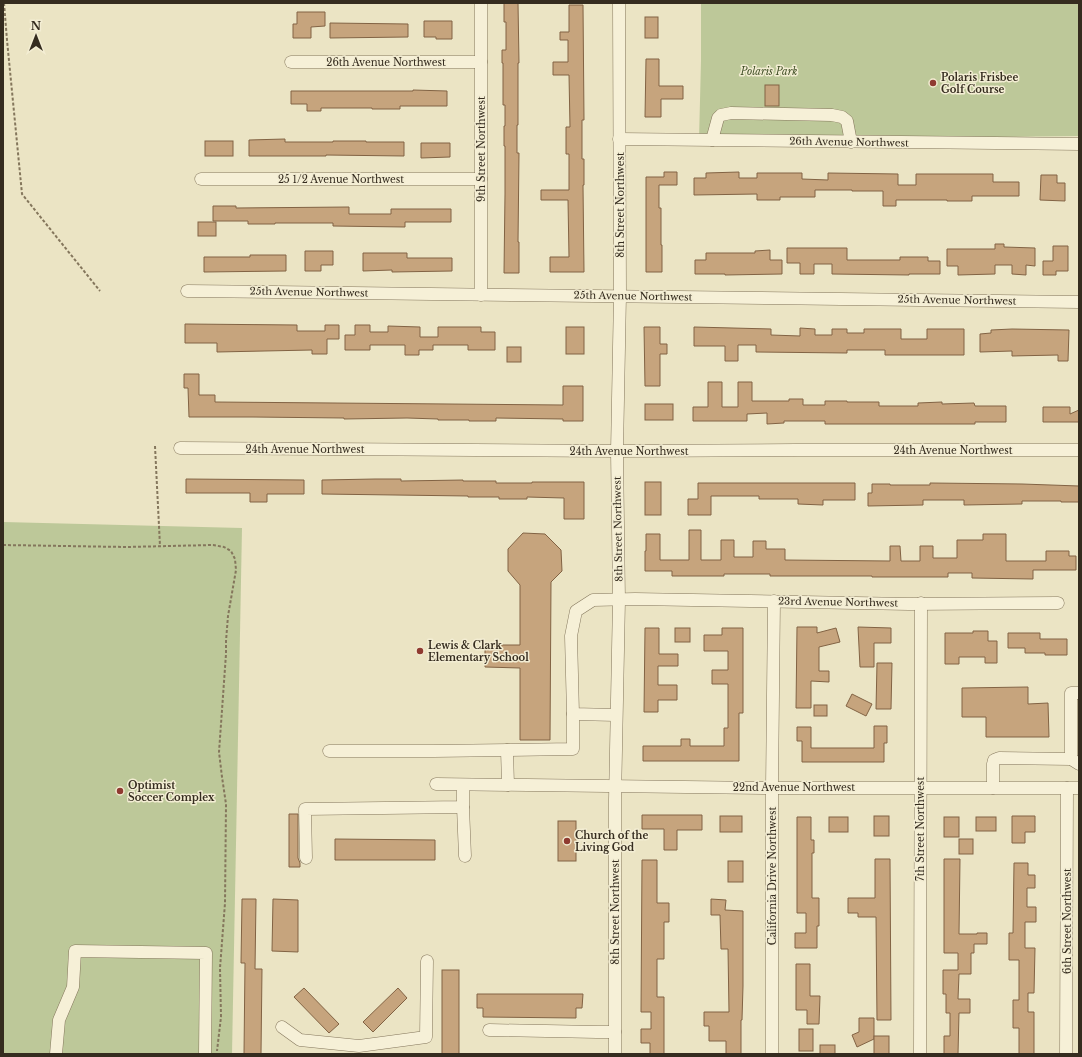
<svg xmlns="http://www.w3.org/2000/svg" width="1082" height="1057" viewBox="0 0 1082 1057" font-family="'Libre Baskerville',serif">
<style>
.green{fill:#bdc899}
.building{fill:#c6a47d;stroke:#826344}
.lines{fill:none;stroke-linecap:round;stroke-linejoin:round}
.minor-casing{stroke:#84765c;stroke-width:13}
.path{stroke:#84765c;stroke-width:2;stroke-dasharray:3 2;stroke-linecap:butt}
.minor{stroke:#f6f0d7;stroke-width:12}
.poi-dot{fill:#8f3a30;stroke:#f3edd3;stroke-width:1.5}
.labels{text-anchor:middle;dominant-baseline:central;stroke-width:3;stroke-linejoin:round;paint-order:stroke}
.street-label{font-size:10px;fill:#352c1f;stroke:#f3edd3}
.park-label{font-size:10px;font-style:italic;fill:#415027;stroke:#f3edd3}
.poi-label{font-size:10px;font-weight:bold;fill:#352c1f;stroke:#f3edd3;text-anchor:start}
</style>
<rect width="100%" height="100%" fill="#ebe4c4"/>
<g class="green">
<path d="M701 3H1079V136L699 140 701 61Z"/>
<path d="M3 522 242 528 232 1054H3Z"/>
</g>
<g class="building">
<path d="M504 3H518L519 63H518V125H517V153H519L518 242H519V273H504L505 194V146H504V126H505V105H503V63H502V50H506V22H504Z"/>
<path d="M569 5H583L584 120H582V159H584V185H583L584 272H550V257H569L568 200H541V190H569V154H566V127H570L569 75H553V62H568V40H560V32H569Z"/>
<path d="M297 12H325V26L311 27V38H293V24H297Z"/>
<rect x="645" y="17" width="13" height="21"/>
<path d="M424 21H452V39H436V37H424Z"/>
<path d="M330 23 408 24V37L330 38Z"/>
<path d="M646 59H659V86H683V99H661V117H645Z"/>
<rect x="765" y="85" width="14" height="21"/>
<path d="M413 90 447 91V106H400V109H372V108H321V111H307V104H291V91H413Z"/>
<path d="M285 139V142H333V141H366V142H404V156L326 155V156H249V140Z"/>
<rect x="205" y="141" width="28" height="15"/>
<path d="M421 143H450V157L421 158Z"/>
<path d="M664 172H677V185H659V208H661V245H662V272H646V177H664Z"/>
<path d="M739 172V178H757V173H802V179L828 180V173L898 174V185H916V174H993V182H1019V196H972V201H947V200H896V206H883V191H852V190H815V197H780V200H757V194L694 195V178H706V173Z"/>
<path d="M1041 175H1057V183H1065V201L1040 200Z"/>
<path d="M213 206H236V208L349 207V214H391V209H451V222H405V227L333 226V223H275V224H248V221H213Z"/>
<rect x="198" y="222" width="18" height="14"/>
<path d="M995 244H1004V247L1035 248V266L1026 265V275L1012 274V265H995V274L958 275V266H947V249H995Z"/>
<path d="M1053 246H1068V271H1056V275H1043V261H1053Z"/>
<path d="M787 248H847V260H900V257H928V261H940V274H909V275L832 274V264H814V274H800V263H787Z"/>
<path d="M770 250V260H782V274L725 275V274H695V260H706V253H755V251Z"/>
<path d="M305 251H333V265H321V271H305Z"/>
<path d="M363 253H407V258H452V271L392 272V270L363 271Z"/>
<path d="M250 255H286V271L204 272V257H250Z"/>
<path d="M185 324 297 325V331H325V325H339V339H327V354H312V350L217 352V343H185Z"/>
<path d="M355 325H370V332H388V326L420 327V337H438V327H481V332H495V350H468V345H433V350H419V355H405V345H370V350H345V335H355Z"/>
<rect x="566" y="327" width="18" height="27"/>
<path d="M644 327H660V344H667V354H660V386H645Z"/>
<path d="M694 327 771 329V335L800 336V328L815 329V335H832V329H847V333H864V329H901V339H927V329H964V355H885V350H847V353L756 352V345H738V361H725V346H694Z"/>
<path d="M1012 329 1069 330 1068 361H1058V355L1012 356V351L980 352V334L991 333V330Z"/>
<rect x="507" y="347" width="14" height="15"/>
<path d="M184 374H199V395H215V402L563 405V386H583V421H563V419L496 418V421H469V420H438V419L407 418 344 419V418L252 417H189L188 388H184Z"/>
<path d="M708 382H722V407H738V382H752V401H789V399H803V405H825V401H847V402H879V406H918V403L942 402V404L974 403 975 406H1006V422H975V424H825V421H784V423L767 424V413L747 414V421H693V407H708Z"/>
<rect x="645" y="404" width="28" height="16"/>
<path d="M1043 407H1070V414L1079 410V422H1043Z"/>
<path d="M186 479 304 480V494H267V502H250V493H186Z"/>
<path d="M375 479H401V481L463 480V481H496V483H532V482H584V519H564V498L527 497V499H499V497H468V496L322 494V480Z"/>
<rect x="645" y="482" width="16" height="33"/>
<path d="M698 483H855V500H823V505L798 504V499H759V496H711V515H688V499H698Z"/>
<path d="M930 483 1022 484 1079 486V502H1061V501H1022V504L964 505V500H923V505L868 506V493H872V484H890V485H930Z"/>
<path d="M689 530H701V560H721V540H734V557H753V541H766V549H785V560L890 561V546H900L901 561H920V546H933V558H957V540H983V534H1006V561H1046V551H1069V556H1076V570H1033V579L972 578V573H948V577H872V576H770V574H724V576H672V571H645V551H646V534H660V560H689Z"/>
<path d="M523 533 545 534 561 550 562 571 551 582 550 740H520V668L485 667V645H520V585L508 571V549Z"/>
<path d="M797 627H817V633L836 628 840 642 819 647V671H829V682L811 681V708H796Z"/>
<path d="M858 627 891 628V643H874V667H860Z"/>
<path d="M645 628H659V654H678V666H658V685H677V700H658V712H644Z"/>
<rect x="675" y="628" width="15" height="14"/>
<path d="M722 628H743V713H739V761H643V746H681V739H690V746H724V728H728V684H712V670H728V651H704V635H722Z"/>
<path d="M973 631H988V641H997V663H985V657H959V664H945V633H973Z"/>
<path d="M1008 633H1040V639H1067V655H1045V653H1025V648H1008Z"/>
<path d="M877 663H892L891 709H876Z"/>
<path d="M1028 687V704L1048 703 1049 737H986V717H962V688Z"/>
<path d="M852 694 872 704 866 716 846 706Z"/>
<rect x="814" y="705" width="13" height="11"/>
<path d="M874 726H887V743H884V762H802V741H797V727H811V748H874Z"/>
<path d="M289 814H298V858L300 863V867H289Z"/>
<path d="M642 815H702V830H677V850H664V829H642Z"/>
<rect x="720" y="816" width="22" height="16"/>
<rect x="874" y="816" width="15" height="20"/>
<path d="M1012 816H1035V832H1025V843H1012Z"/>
<path d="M797 817H811V840H814V853H812V898H819V926H817V948H795V933H806V913H797Z"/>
<rect x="829" y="817" width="19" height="15"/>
<rect x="944" y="817" width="15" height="20"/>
<rect x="976" y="817" width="20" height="14"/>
<rect x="558" y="821" width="18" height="40"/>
<path d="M335 839 435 840V860H335Z"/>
<rect x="959" y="839" width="14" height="15"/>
<path d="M875 859H890L891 1020H877L876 917H858V913H848V898H875Z"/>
<path d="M944 859H960L959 934H977V933H987V944H974V953H971V974H959L958 999H970V1013H959L958 1054H944V1036H950V1013H946V994H943V970H958V953H944Z"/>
<path d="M642 860H657V903H669V922H664V959H657V997H664V1054H650V1043H641V1029H651V1012H641Z"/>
<rect x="728" y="861" width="15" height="21"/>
<path d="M1014 863H1028V875H1035V888H1027V907H1036V922H1025V948H1035L1034 993H1028V1012H1034V1054H1019V1028H1013V1000H1019V960H1009V933H1013Z"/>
<path d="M242 899H256L255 969H262L261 1054H244L245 963H241Z"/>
<path d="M273 899 298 900V952L272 951Z"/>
<path d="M711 899 726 900 725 910 743 911V986L742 1020H741V1054H726V1041H709V1026H704V1012H729L728 949H721L720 915H711Z"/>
<path d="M796 964H810V996H820L819 1024H807V1010H796Z"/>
<rect x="442" y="970" width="17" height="84"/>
<path d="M304 988 339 1024 329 1033 294 997Z"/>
<path d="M398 988 407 998 373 1032 363 1022Z"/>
<path d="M477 994H583L582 1008H576V1018L483 1017V1008H477Z"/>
<path d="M859 1018H874V1039L857 1047 852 1035 859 1032Z"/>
<rect x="799" y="1029" width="14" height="22"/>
<rect x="874" y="1036" width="15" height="18"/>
<rect x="820" y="1045" width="15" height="9"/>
</g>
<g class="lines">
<defs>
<g id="minor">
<path d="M291 62H481"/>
<path d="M619 139 1079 144"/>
<path d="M712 140 718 118 721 115 731 113 832 115 842 117 847 121 851 142"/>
<path d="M201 179H481"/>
<path d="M187 291 1079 302"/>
<path d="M481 295V3"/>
<path d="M180 448 617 451 797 450H1079"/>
<path d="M616 715 573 714 571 636 576 611 593 600 635 599 909 604 1058 603"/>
<path d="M507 750 508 785"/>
<path d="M329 751H433L573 749V714"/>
<path d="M1071 759V693H1079"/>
<path d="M436 784 772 788H1079"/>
<path d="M993 788V764L994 760 999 758 1071 759 1079 764"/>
<path d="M463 807 465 856"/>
<path d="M306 858 305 809 463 807V785"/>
<path d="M282 1027 300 1040 359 1046 426 1037 427 961"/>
<path d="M489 1030 597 1032H615"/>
<path d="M56 1054 59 1020 73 987 75 951 206 953 205 1054"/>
<path d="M615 1054V800L619 600 617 451 620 295 619 3"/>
<path d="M772 1054V788L774 601"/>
<path d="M920 1054 921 603"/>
<path d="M1066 1054 1067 788"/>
</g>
</defs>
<use href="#minor" class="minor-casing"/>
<g class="path">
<path d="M4 3 7 40 22 194 100 291"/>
<path d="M155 446 160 546"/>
<path d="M3 545 126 547 213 545 224 547 231 551 235 559 236 570 228 616 226 641V654L219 752 222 777 226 804 225 903 220 968 221 1017 217 1051"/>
</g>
<use href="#minor" class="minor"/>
</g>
<g class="poi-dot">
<circle cx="933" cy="83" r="4"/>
<circle cx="420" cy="651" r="4"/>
<circle cx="120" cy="791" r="4"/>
<circle cx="567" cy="841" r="4"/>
</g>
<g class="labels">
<g class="street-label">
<text x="386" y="62">26th Avenue Northwest</text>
<text transform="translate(849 142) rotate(1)">26th Avenue Northwest</text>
<text transform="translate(481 149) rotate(-90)">9th Street Northwest</text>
<text x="341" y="179">25 1/2 Avenue Northwest</text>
<text transform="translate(620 205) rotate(-90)">8th Street Northwest</text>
<text transform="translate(309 292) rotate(1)">25th Avenue Northwest</text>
<text transform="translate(633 296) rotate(1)">25th Avenue Northwest</text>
<text transform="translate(957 300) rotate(1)">25th Avenue Northwest</text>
<text x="305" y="449">24th Avenue Northwest</text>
<text x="953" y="450">24th Avenue Northwest</text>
<text x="629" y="451">24th Avenue Northwest</text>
<text transform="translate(618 529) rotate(-91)">8th Street Northwest</text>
<text transform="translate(838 602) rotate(1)">23rd Avenue Northwest</text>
<text x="794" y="787">22nd Avenue Northwest</text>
<text transform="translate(920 829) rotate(-90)">7th Street Northwest</text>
<text transform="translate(772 876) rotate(-90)">California Drive Northwest</text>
<text transform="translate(615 912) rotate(-90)">8th Street Northwest</text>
<text transform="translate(1067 921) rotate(-90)">6th Street Northwest</text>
</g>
<g class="park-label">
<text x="769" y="71">Polaris Park</text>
</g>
<g class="poi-label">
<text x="941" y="77">Polaris Frisbee<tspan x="941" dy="12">Golf Course</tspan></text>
<text x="428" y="645">Lewis &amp; Clark<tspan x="428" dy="12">Elementary School</tspan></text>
<text x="128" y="785">Optimist<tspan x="128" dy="12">Soccer Complex</tspan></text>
<text x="575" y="835">Church of the<tspan x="575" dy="12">Living God</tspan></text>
</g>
</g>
<rect width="1082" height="1057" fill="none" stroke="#352c1f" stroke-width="8"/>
<g transform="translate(36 36)" stroke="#f3edd3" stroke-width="3" paint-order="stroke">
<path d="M0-3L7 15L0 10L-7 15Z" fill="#352c1f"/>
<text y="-6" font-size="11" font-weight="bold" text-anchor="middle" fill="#352c1f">N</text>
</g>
</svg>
